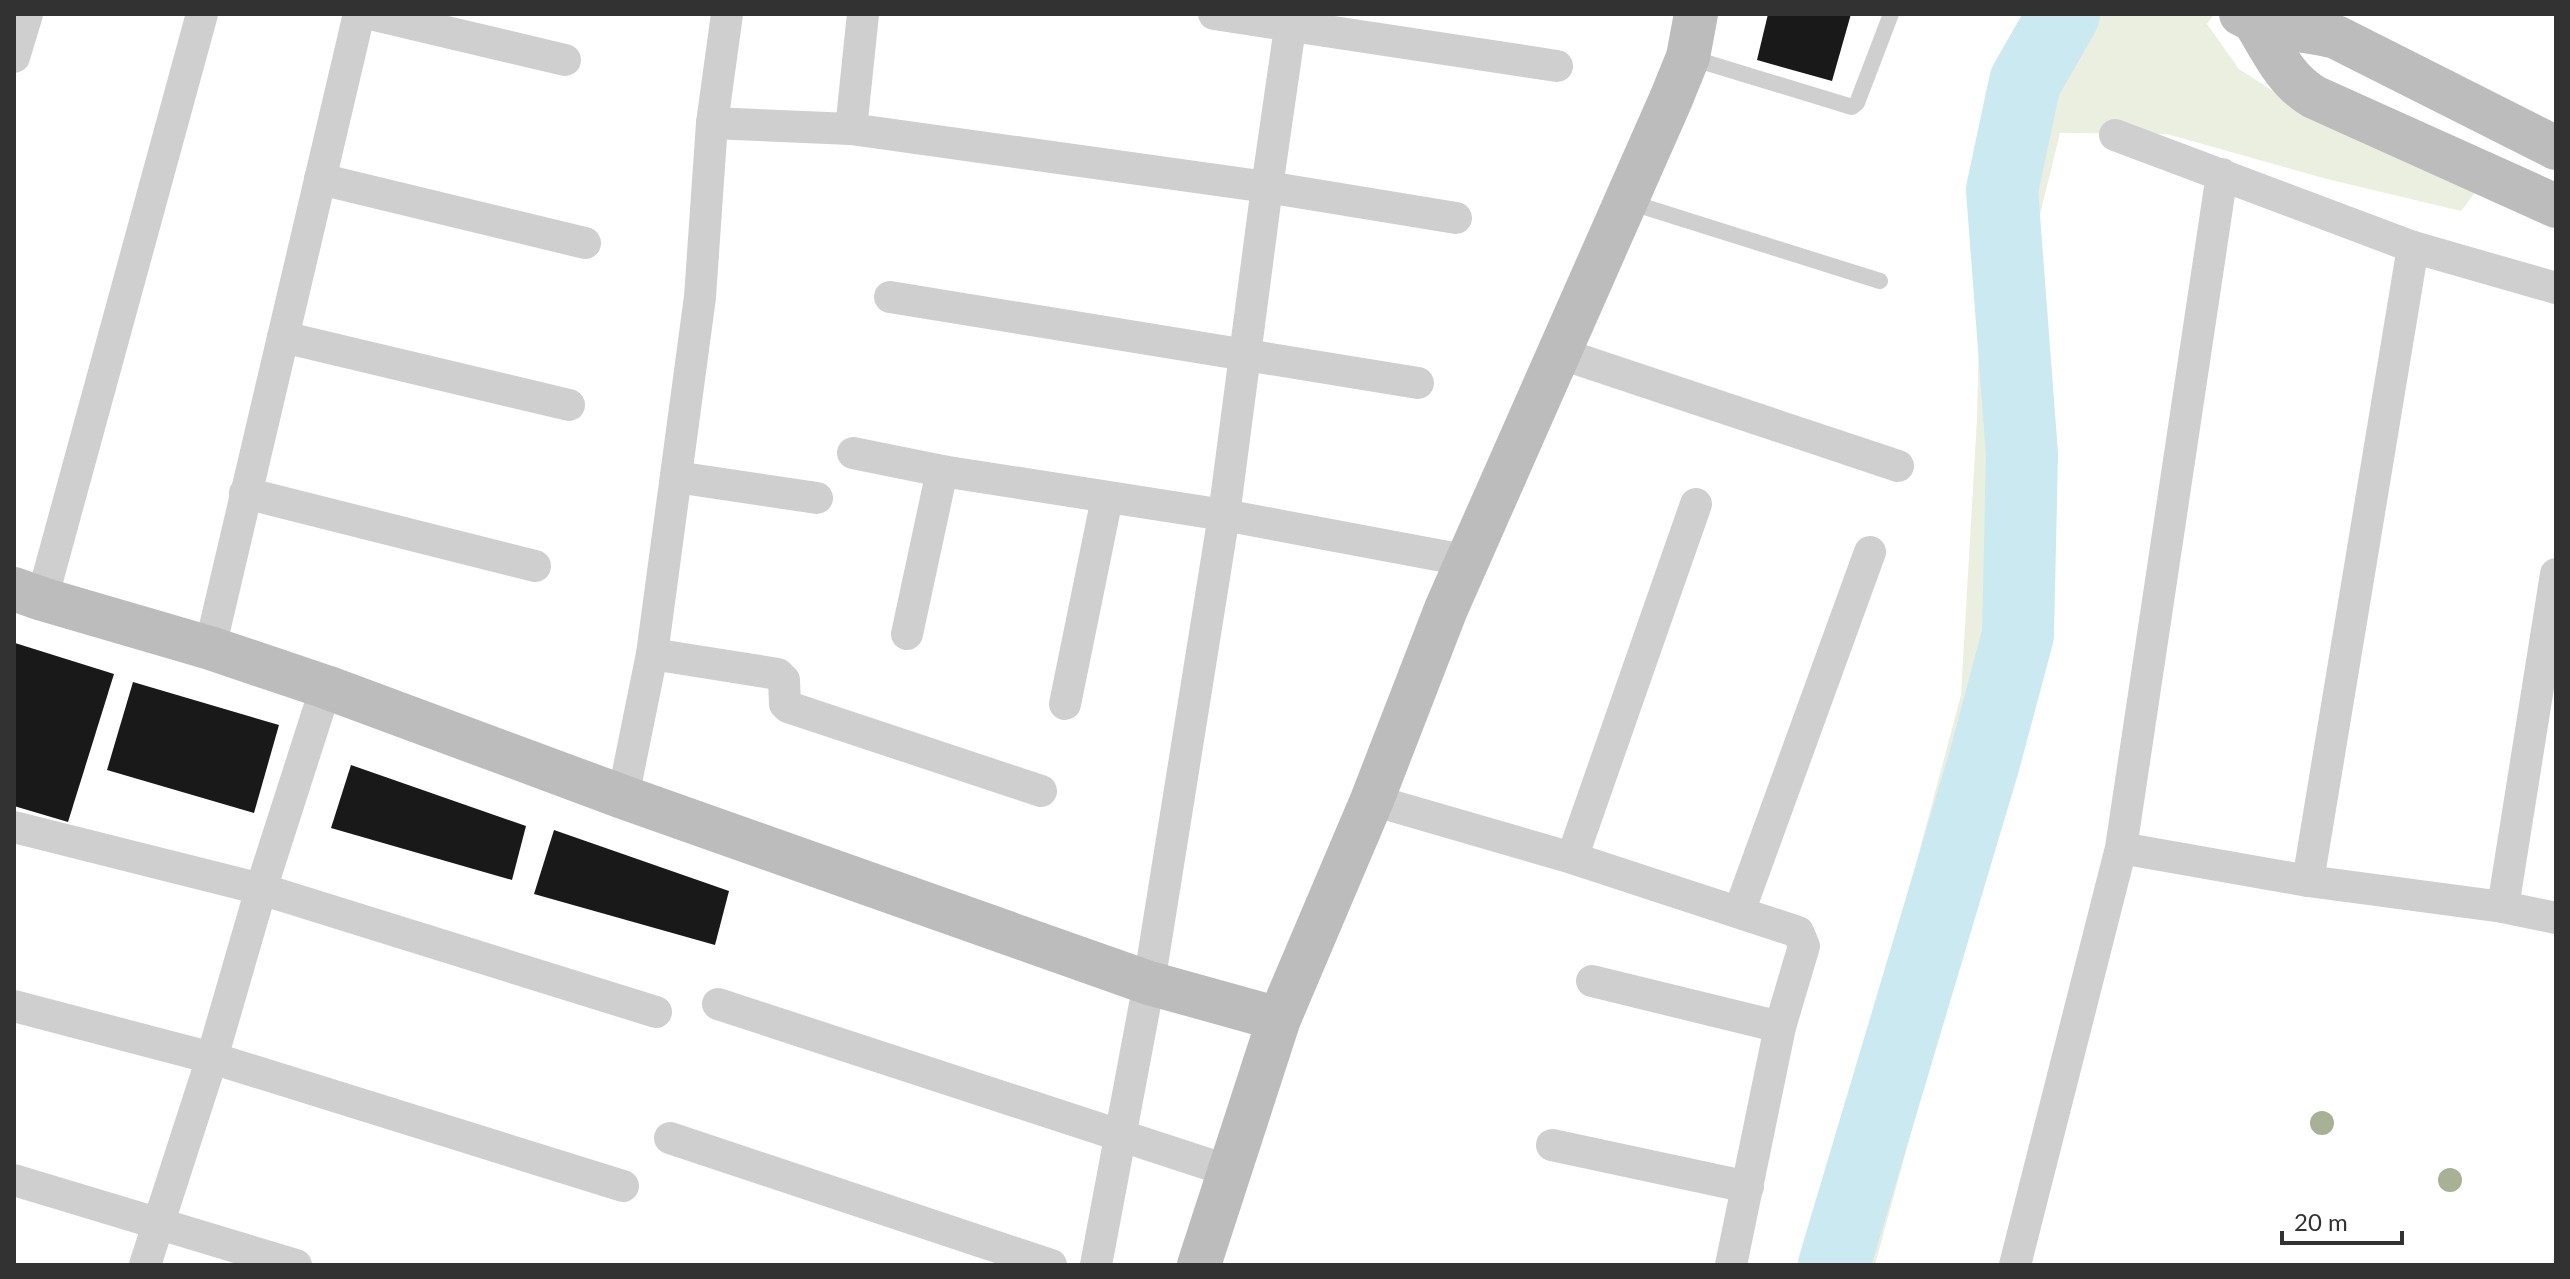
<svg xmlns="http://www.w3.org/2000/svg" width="2570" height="1279" viewBox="0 0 2570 1279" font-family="Lato,sans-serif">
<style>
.green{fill:#ebefdf}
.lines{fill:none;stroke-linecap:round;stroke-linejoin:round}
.river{stroke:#cae9f0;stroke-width:72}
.building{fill:#191919}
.lane{stroke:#cfcfcf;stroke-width:16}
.street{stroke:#cfcfcf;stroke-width:32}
.secondary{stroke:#bcbcbc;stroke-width:44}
.tree{fill:#a8b193}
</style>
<rect width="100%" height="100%" fill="#fff"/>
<path class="green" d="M2047 14H2214L2207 24 2239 69 2323 123 2478 189 2461 211 2327 179 2167 134 2060 133 2032 247 2033 436 2029 635 2005 787 1875 1265H1809L1961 695 1977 419 1982 209 2003 95Z"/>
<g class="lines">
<path class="river" d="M1834 1265 1984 762 2018 635 2022 454 2002 190 2025 82 2064 14"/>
</g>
<g class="building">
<path d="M1768 14H1851L1832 81 1757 60Z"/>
<path d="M15 643 114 674 68 822 14 806Z"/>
<path d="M133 682 279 725 254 813 107 770Z"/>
<path d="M351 765 526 826 512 880 331 828Z"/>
<path d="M554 830 729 891 715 945 534 894Z"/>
</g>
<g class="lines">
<g class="lane">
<path d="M1691 58 1852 107 1857 103 1891 14"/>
<path d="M1629 202 1880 281"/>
</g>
<g class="street">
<path d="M370 14 565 60"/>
<path d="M1214 14 1557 66"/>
<path d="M14 57 27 14"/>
<path d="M712 123 851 129 1267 187 1456 218"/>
<path d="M851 129 863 14"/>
<path d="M2115 135 2413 247 2556 288"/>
<path d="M320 179 585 243"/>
<path d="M890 297 1418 383"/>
<path d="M283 337 569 405"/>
<path d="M1559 353 1898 466"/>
<path d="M853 453 942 471 1224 515 1469 561"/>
<path d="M676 477 817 498"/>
<path d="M245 493 535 566"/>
<path d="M42 599 202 14"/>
<path d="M907 634 942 471"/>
<path d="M210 648 359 14"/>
<path d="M652 654 778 674 784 680 785 704 788 707 1041 791"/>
<path d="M1065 704 1107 498"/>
<path d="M623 797 652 654 700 297 712 123 727 14"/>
<path d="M1372 800 1572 858 1798 932 1804 946 1780 1027 1731 1265"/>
<path d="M14 827 261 889 656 1012"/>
<path d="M2121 848 2308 881 2503 907 2556 918"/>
<path d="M1572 858 1696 504"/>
<path d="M2308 881 2413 247"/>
<path d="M2503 907 2556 574"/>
<path d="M1739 912 1870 552"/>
<path d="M1592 981 1780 1027"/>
<path d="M718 1004 1229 1171"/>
<path d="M14 1006 212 1058 623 1186"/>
<path d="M670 1138 1051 1265"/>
<path d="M1552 1145 1748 1187"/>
<path d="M14 1180 296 1265"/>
<path d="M145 1265 212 1058 261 889 326 687"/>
<path d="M1096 1265 1149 983 1224 515 1267 187 1292 14"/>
<path d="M2015 1265 2121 848 2222 174"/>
</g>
<g class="secondary">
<path d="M2241 14C2269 30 2305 29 2336 37L2556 148"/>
<path d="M2255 22C2272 50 2285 80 2314 97L2556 206"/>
<path d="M14 589 42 599 210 648 326 687 623 797 1149 983 1279 1019"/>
<path d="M1199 1265 1279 1019 1372 800 1446 609 1671 99 1688 57 1696 14"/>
</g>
</g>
<g class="tree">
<circle cx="2322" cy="1123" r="12"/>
<circle cx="2450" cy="1180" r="12"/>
</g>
<rect width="2570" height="1279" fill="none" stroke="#323232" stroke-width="32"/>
<path d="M2282 1231v12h120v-12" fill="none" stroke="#323232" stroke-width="4"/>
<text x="2294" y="1231" font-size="24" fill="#323232" stroke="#ffffff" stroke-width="6" paint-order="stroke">20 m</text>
</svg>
